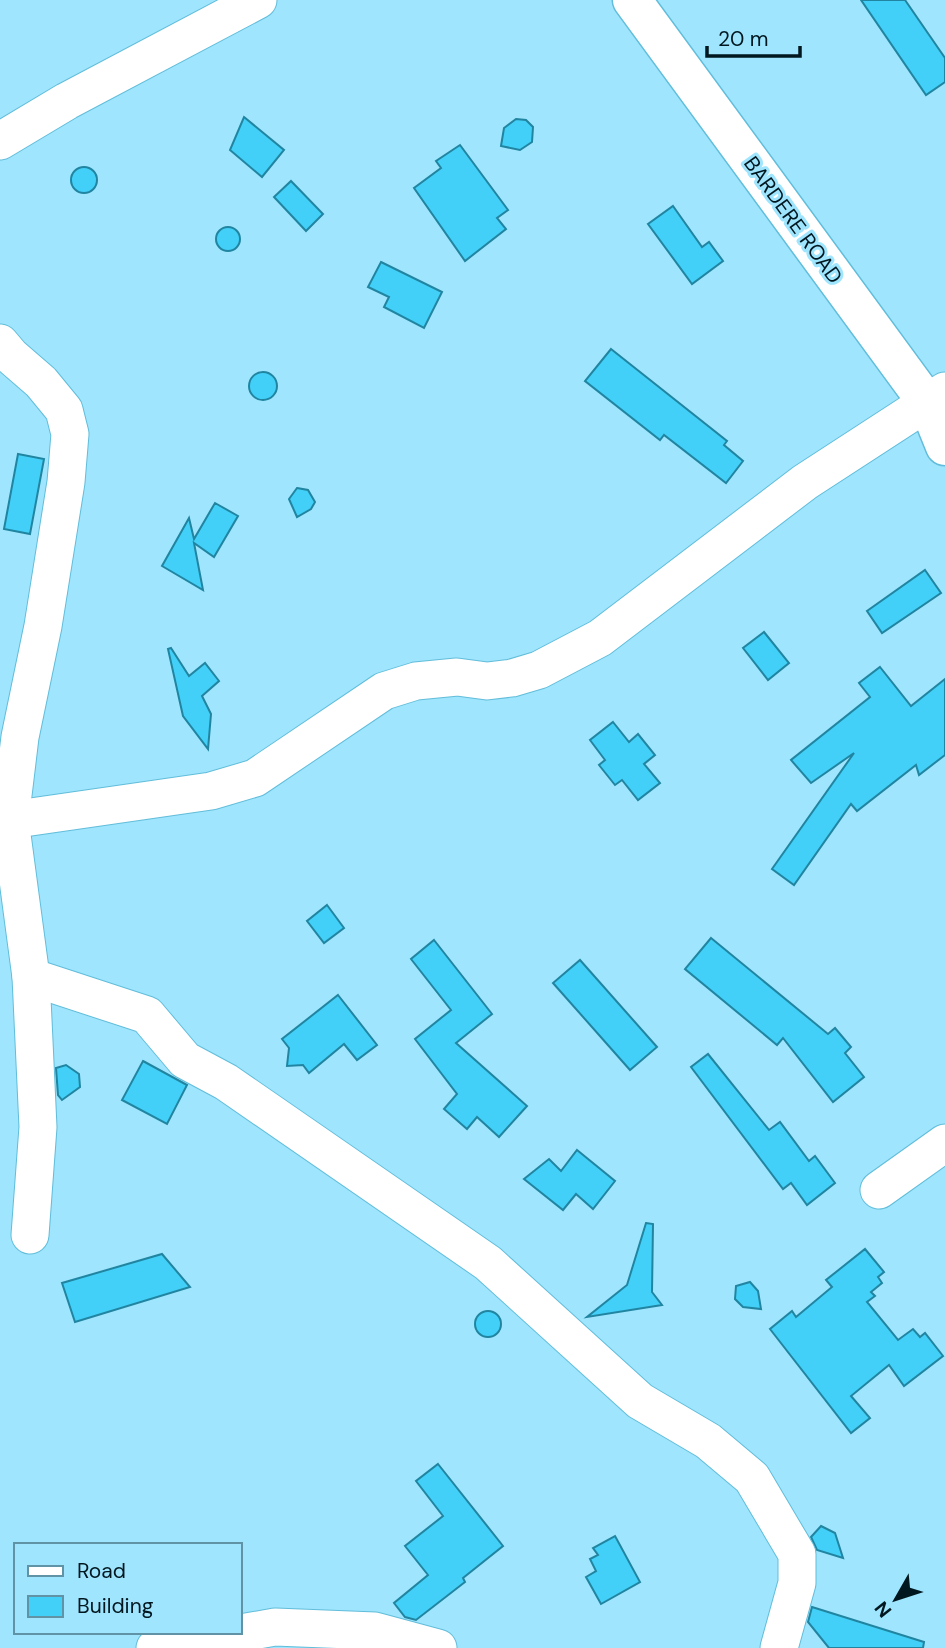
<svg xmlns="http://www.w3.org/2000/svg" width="945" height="1648" viewBox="0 0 945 1648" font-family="'DM Sans',sans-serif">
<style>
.building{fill:#42d0f8;stroke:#2185a1;stroke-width:2}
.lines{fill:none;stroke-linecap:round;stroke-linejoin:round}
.minor-casing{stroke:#62bdda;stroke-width:39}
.tertiary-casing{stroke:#62bdda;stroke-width:41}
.minor{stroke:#fff;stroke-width:37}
.tertiary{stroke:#fff;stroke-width:38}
.labels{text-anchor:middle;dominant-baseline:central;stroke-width:6;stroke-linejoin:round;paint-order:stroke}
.street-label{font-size:21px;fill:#001720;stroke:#9ee5fd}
</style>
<rect width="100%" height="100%" fill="#9ee5fd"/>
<g class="building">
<path d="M861 0H905L945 58V82L926 95Z"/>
<path d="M244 117 284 150 262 177 230 150Z"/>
<path d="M516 119 526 120 533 127 532 142 520 150 501 146 504 128Z"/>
<path d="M460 145 508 210 497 218 506 229 465 261 414 188 441 168 436 161Z"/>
<circle cx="84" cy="180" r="13"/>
<path d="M291 181 323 214 306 231 274 197Z"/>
<path d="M673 206 702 247 709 242 723 261 692 284 648 224Z"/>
<circle cx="228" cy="239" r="12"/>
<path d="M381 262 442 292 424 328 384 307 389 297 368 287Z"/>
<path d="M611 349 727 441 724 445 743 461 726 483 664 435 660 440 585 381Z"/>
<circle cx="263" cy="386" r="14"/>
<path d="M18 454 44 459 30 534 4 529Z"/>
<path d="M297 488 308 490 315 502 311 509 297 517 289 499Z"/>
<path d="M215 503 238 516 214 557 194 543 203 590 162 566 189 518 194 539Z"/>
<path d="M925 570 941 593 882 633 867 611Z"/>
<path d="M764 632 789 663 768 680 743 648Z"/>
<path d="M171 648 189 676 205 663 219 681 202 696 211 714 208 749 183 716 168 649Z"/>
<path d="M880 667 911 706 945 679V755L919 775 916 765 857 811 851 804 794 885 772 869 854 753 811 783 791 760 870 697 859 683Z"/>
<path d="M613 722 629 742 638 734 655 755 644 764 660 783 638 800 622 780 615 785 599 765 605 760 590 740Z"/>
<path d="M327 905 344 928 324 943 307 921Z"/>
<path d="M711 938 828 1034 835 1028 851 1047 845 1053 864 1077 833 1102 783 1038 777 1045 685 969Z"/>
<path d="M434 940 492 1014 456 1043 527 1106 499 1137 477 1117 467 1129 444 1109 457 1094 415 1039 451 1010 411 959Z"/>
<path d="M580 960 657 1047 630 1070 553 983Z"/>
<path d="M338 995 377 1045 357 1060 344 1044 309 1073 303 1065 287 1066 289 1048 282 1039Z"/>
<path d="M708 1054 769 1130 780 1122 809 1161 815 1156 835 1183 807 1205 791 1183 783 1189 691 1067Z"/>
<path d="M143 1061 187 1085 167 1124 122 1100Z"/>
<path d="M66 1065 79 1074 80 1087 62 1100 58 1095 56 1068Z"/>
<path d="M577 1150 615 1181 593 1209 576 1194 563 1210 524 1179 549 1159 561 1171Z"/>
<path d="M646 1223 653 1224 652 1292 662 1305 587 1317 627 1285Z"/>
<path d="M865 1249 884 1272 878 1277 882 1283 871 1292 875 1296 867 1302 898 1340 913 1329 920 1337 925 1333 943 1356 904 1386 889 1365 851 1396 870 1418 851 1433 770 1329 792 1311 796 1317 832 1287 826 1280Z"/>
<path d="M162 1254 190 1287 75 1322 62 1283Z"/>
<path d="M750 1282 758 1291 761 1309 743 1307 735 1299 736 1286Z"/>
<circle cx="488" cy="1324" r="13"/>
<path d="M438 1464 503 1546 463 1578 465 1582 416 1620 405 1617 394 1603 428 1575 405 1546 443 1516 416 1481Z"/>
<path d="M821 1526 835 1533 843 1558 817 1550 811 1537Z"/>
<path d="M615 1536 640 1582 601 1604 586 1577 596 1571 590 1559 598 1555 593 1548Z"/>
<path d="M812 1607 924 1642 923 1648H829L808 1622Z"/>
</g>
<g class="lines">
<defs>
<g id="minor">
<path d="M0 141 67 101 258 0"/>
<path d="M0 343 11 356 41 382 64 410 70 434 66 482 43 626 20 737 10 820 31 977 38 1127 30 1235"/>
<path d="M10 820 211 791 255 778 384 691 416 681 457 677 487 681 512 678 539 670 600 638 805 482 945 391"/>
<path d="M31 977 147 1015 185 1060 226 1082 488 1263 640 1401 708 1441 752 1478 797 1554V1583L779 1648"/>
<path d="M879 1190 945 1143"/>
<path d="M155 1648 275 1627 375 1631 438 1648"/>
</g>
<path id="tertiary" d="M632 0 928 404 945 446"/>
</defs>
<use href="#minor" class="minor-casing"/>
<use href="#tertiary" class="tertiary-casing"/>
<use href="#minor" class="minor"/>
<use href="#tertiary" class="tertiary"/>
</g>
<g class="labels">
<g class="street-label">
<text transform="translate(793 220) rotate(54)">BARDERE ROAD</text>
</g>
</g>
<rect x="14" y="1543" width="228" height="91" fill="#9ee5fd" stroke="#5f93a5" stroke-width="2"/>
<rect x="28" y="1566" width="35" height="10" fill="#ffffff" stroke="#5f93a5" stroke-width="2"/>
<text x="77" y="1578" font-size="21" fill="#001720">Road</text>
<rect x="28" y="1596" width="35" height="21" fill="#42d0f8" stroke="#5f93a5" stroke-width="2"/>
<text x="77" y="1613" font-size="21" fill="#001720">Building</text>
<g transform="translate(896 1599) rotate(231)" stroke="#9ee5fd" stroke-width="5" paint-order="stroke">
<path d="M0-5L12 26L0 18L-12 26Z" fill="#001720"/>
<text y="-10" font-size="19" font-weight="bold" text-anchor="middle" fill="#001720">N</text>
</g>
<path d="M707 46v10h93v-10" fill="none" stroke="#001720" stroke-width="3.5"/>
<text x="718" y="46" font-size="21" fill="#001720" stroke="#9ee5fd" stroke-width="5" paint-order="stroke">20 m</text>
</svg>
